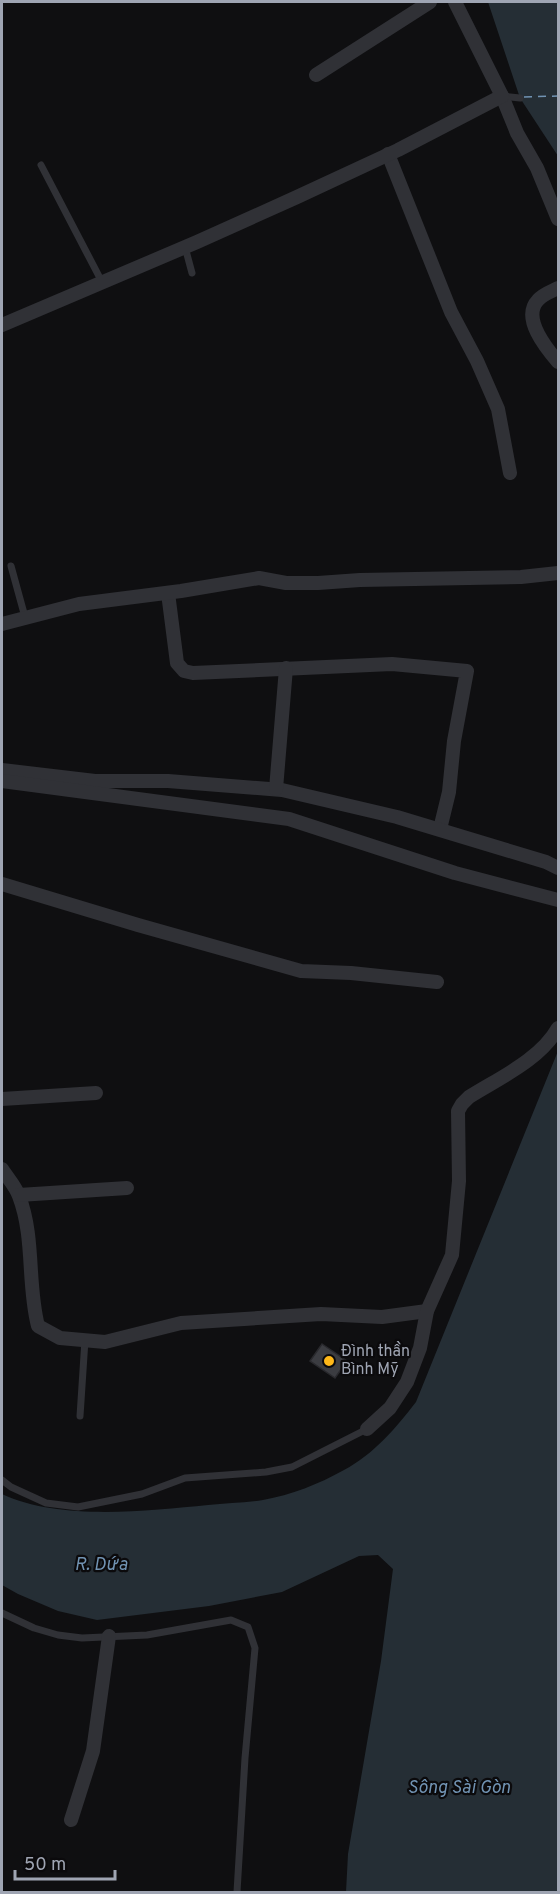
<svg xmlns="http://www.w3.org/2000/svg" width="560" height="1894" viewBox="0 0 560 1894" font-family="Overpass,sans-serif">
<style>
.water{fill:#252e35}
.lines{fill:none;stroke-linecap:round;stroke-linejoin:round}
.ferry{stroke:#7193b3;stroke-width:1.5;stroke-dasharray:8 6;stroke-linecap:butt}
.building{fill:#3b3c41;stroke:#29292d;stroke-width:1.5}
.lane{stroke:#303136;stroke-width:7}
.street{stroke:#303136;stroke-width:14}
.poi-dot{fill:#ffb819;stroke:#0b0a0c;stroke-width:2}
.labels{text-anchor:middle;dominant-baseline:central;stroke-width:4.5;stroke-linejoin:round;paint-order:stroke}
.poi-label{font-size:16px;fill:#9fa5b3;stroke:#0b0a0c;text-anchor:start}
.water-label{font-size:18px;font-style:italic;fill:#7193b3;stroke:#0b0a0c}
</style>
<rect width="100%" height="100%" fill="#0f0f11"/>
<g class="water">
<path d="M488 2H558V156L520 98Z"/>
<path d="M558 1051V1892H346L348 1854 381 1661 393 1569 378 1555 359 1556 282 1592 209 1606 97 1620 58 1611 18 1594 2 1585V1494C59 1521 146 1511 208 1505 226 1503 245 1503 263 1500 291 1495 319 1484 344 1470 374 1454 396 1428 416 1402Z"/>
</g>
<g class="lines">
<path class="ferry" d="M524 97 558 96"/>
</g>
<path class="building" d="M322 1344 347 1361 335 1378 310 1361Z"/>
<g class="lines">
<g class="lane">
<path d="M502 96 520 98"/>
<path d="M41 165 102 282"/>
<path d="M185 247 192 273"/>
<path d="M11 566 25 617"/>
<path d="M80 1416 85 1340"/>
<path d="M2 1480 11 1487 46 1503 78 1507 142 1494 185 1478 266 1472 292 1467 367 1429"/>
<path d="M2 1613 34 1628 58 1635 82 1638 147 1635 231 1620 248 1627 255 1648 245 1758 237 1892"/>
</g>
<g class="street">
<path d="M316 75 430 2"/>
<path d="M502 96 517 133 537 168 558 219"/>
<path d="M388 154 451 312 477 361 498 409 510 473"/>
<path d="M558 288C552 291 543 294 538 300 521 318 546 348 558 362"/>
<path d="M2 325 197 242 297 197 398 150 502 96 455 2"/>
<path d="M168 593 177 663 184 671 193 673 392 664 467 671 454 741 449 792 440 829"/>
<path d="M2 624 79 604 181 591 259 578 286 583H318L360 580 521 577 558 573"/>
<path d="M2 770 95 781H168L282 790 397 817 546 862 558 868"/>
<path d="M2 781 289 819 455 873 558 900"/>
<path d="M276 789 286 668"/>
<path d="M2 884 138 925 301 971 351 973 437 982"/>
<path d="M2 1099 96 1093"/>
<path d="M2 1169C7 1177 16 1187 19 1196 35 1238 27 1284 38 1326L60 1338 105 1342 181 1323 321 1314 382 1317 427 1311"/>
<path d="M19 1195 127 1188"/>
<path d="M367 1429 390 1408 407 1382 420 1348 427 1311 452 1255 459 1181 458 1111 462 1104 469 1097C499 1078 540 1060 558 1028"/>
<path d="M71 1820 93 1751 109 1636"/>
</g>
</g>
<circle class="poi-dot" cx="329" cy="1361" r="6"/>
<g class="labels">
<g class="poi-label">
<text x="341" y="1352">Đình thần<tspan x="341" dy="18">Bình Mỹ</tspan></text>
</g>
<g class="water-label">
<text x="101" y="1565">R. Dứa</text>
<text x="459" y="1788">Sông Sài Gòn</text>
</g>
</g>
<rect width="560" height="1894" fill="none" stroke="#9fa5b3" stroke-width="6"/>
<path d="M15 1870v9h100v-9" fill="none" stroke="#9fa5b3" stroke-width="3"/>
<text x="24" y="1870" font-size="18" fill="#9fa5b3" stroke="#0b0a0c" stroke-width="4.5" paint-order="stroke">50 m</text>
</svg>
